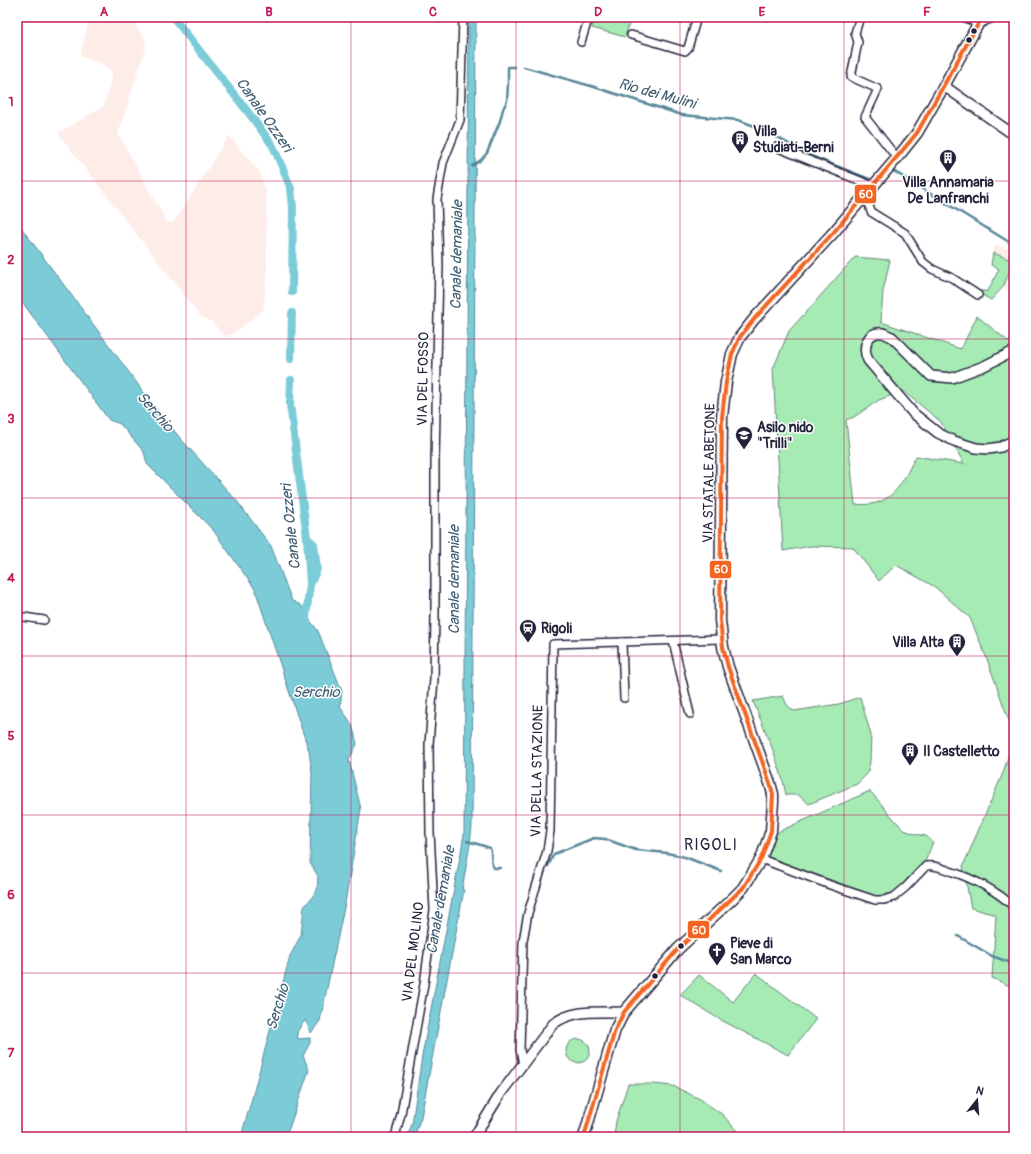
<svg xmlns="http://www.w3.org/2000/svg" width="1031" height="1154" viewBox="0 0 1031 1154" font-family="Pangolin,sans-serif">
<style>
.built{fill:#feece8}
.green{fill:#a6eab4;stroke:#648678;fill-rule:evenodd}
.water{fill:#7cccd8;stroke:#588899}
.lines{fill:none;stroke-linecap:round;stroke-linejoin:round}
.stream{stroke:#588899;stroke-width:2.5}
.canal{stroke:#7cccd8;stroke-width:8}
.minor-casing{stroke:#22223b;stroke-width:10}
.tertiary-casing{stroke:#22223b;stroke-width:12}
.secondary-casing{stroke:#22223b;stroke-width:13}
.minor{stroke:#fff;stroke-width:7}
.tertiary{stroke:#fff;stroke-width:9}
.secondary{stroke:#fff;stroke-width:10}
.bus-1-casing{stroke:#fff;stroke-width:7}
.bus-1{stroke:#f26522;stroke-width:4}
.grid{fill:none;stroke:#c2185b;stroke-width:1;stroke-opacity:0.55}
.bus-dot{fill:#22223b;stroke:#fff;stroke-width:1.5}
.labels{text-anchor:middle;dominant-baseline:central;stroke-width:3;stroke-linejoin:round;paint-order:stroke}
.poi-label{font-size:14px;font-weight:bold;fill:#22223b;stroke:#fff;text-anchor:start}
.street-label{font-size:14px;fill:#22223b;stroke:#fff}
.water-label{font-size:15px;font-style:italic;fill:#425e72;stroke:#fff}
.quarter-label{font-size:16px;letter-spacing:1px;fill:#22223b;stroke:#fff}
.line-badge{stroke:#fff;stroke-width:1.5}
.badge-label{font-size:11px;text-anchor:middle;font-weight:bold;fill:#fff}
.neatline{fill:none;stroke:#c2185b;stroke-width:1.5}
.grid-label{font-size:13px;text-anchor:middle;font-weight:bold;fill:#c2185b}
</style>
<rect width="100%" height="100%" fill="#fff"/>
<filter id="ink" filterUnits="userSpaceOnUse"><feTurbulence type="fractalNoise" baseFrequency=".025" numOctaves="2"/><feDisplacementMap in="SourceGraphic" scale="8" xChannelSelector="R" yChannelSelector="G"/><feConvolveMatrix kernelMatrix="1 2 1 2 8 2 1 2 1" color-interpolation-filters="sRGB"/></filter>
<g filter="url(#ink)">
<g class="built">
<path d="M90 17H130L145 39 146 47 118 134 167 222H174L229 136 259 171 266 192 267 277 263 310 233 334 224 336 211 321 201 317 58 133 104 106 111 81 112 73 110 70 100 63 80 56Z"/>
<path d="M996 244 1014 252V285L1012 291 1003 287 1014 261 993 253Z"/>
</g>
<g class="green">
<path d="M594 17H631L625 37 592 28Z"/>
<path d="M993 253 1014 261 1003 287 991 300 976 291H988L999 269 991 265Z"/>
<path d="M855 257 890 260 883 291 881 322 961 349 977 316 1009 342 1014 339V735L987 659 970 618 935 587 896 565 879 581 853 547 811 546 783 551 773 369 789 331ZM903 391 941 422 964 464 916 456C905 476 897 500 871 504 866 505 860 504 855 505L846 420 854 417 879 400Z"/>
<path d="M783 696 787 705 794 711 839 704 860 697 871 735 870 762 867 774 857 784 809 804 798 795H786C780 762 765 732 753 701Z"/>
<path d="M1014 738V988L992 978 996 915 971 908 963 866 1003 773Z"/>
<path d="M870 791 893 818 904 830 915 834 926 836 933 842 925 862 917 868 895 893 875 896 768 857 775 835 780 831Z"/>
<path d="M756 973 816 1019 788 1055 719 1019 680 995 699 975 733 1002Z"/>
<circle cx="578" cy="1051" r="12"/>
<path d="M628 1084H653L673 1086 700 1099 723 1115 742 1137H614L616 1121Z"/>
</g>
<g class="water">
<path d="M469 17H476L472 826 470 844 462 890H464L421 1117 414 1137H407L412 1124 422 1056 461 852 464 834Z"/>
<path d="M17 222 151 402 180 438 236 500 271 546 292 601 301 605 306 615 318 631 342 691 340 707 352 724 357 744 349 760 361 809 345 903 320 1021 311 1033 305 1020 297 1032 298 1039 310 1038V1043L303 1056 309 1070 286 1137H241L251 1102 290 956 301 935 304 907 317 891 318 876 310 863 312 773 309 751 255 589 213 530 147 464 144 452 120 424 109 420 17 295Z"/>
</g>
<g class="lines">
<g class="stream">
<path d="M524 67 591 86 682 115 738 120 760 128 811 156 872 180"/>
<path d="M472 166 481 160 487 153 500 121 503 109 507 101 508 84V67H514"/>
<path d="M895 172 1014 245"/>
<path d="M467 841 481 845 490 848C493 855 489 862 494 868H500"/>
<path d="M548 866 554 854 594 838 605 839 636 850 667 853 685 857 721 871"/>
<path d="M958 936 992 956 1014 964"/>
</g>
<g class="canal">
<path d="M173 17 248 112 273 146 283 169 291 189 293 207 292 292"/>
<path d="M291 359 292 313"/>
<path d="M291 380 290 404 307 538 310 584 305 625"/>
<path d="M307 538 314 544 317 569 311 583"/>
</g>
<defs>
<g id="minor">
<path d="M860 17 855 33 858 42 851 77 878 89 865 117 897 158"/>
<path d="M963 17 979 24 995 17"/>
<path d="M631 35 685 51 688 48 697 17"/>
<path d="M581 42 589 17"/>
<path d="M776 147 873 186"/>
<path d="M866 194 871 212 905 233 923 262 932 269 952 278 978 295"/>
<path d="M17 616 44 620"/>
<path d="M673 641 690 714"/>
<path d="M622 642 624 698"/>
<path d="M761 859 833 886 875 900H884L894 897 906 887 926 866C935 865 942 868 950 871 974 879 996 890 1014 907"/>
<path d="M523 1064 520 1050 523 941 528 913 547 851 550 831 553 644 722 639"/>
<path d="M395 1137 401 1114 424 984 434 910 430 832 429 744 434 679 435 614V461L439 265 437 199 443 163 460 120 463 17"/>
</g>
<g id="tertiary">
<path d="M944 86 1014 135"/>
<path d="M1014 351 984 366 952 378 931 376 892 337C889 336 886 334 883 333 867 331 862 347 868 360L913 413 938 433 954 441 976 448 988 449 1001 447 1014 440"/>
<path d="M474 1137 501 1093 553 1024C575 1008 598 1013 624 1012"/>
</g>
<path id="secondary" d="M584 1137 608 1054 615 1030 624 1012 678 949 732 899 743 888 761 859 771 831 773 802V794L770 783 728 667 723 647 720 620 722 417 726 382 732 354 740 337 755 318 833 233 897 158 917 133 944 86 982 17"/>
</defs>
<use href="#minor" class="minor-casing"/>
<use href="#tertiary" class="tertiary-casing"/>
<use href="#secondary" class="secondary-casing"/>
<use href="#minor" class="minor"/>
<use href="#tertiary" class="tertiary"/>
<use href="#secondary" class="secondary"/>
<defs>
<path id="bus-1" d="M584 1137 615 1030 624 1012 678 949 743 888 761 859 771 831 773 794 770 783 728 667 723 647 720 620 722 417 726 382 732 354 740 337 755 318 833 233 917 133 982 17"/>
</defs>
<use href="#bus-1" class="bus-1-casing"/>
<use href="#bus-1" class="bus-1"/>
</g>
</g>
<path class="grid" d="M186 17V1137M351 17V1137M516 17V1137M680 17V1137M844 17V1137M17 181H1014M17 339H1014M17 498H1014M17 656H1014M17 815H1014M17 973H1014"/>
<defs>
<symbol id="building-pin" viewBox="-11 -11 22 30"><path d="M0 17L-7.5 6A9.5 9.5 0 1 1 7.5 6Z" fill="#22223b" stroke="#fff"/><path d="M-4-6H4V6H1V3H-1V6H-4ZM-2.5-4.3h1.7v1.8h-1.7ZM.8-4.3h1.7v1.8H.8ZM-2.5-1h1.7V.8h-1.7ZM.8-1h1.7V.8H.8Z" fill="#fff"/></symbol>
<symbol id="school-pin" viewBox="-11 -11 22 30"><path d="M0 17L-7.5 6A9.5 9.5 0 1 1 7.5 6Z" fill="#22223b" stroke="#fff"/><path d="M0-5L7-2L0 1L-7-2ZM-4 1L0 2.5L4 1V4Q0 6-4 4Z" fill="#fff"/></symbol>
<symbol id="station-pin" viewBox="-11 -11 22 30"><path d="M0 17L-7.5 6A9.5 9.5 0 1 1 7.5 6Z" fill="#22223b" stroke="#fff"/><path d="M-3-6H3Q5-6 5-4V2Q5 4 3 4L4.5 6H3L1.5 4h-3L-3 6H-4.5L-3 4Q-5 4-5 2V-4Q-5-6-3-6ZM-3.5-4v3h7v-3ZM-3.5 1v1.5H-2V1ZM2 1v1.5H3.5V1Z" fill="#fff"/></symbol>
<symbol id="church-pin" viewBox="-11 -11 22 30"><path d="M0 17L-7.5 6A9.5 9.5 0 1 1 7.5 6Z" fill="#22223b" stroke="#fff"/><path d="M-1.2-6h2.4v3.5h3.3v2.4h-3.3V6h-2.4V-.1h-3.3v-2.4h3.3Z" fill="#fff"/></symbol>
</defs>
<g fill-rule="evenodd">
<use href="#building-pin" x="730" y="129" width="20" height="27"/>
<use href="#building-pin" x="938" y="148" width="20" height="27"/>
<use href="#school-pin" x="734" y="425" width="20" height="27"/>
<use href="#station-pin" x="518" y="618" width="20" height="27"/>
<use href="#building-pin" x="947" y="632" width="20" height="27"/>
<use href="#building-pin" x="900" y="741" width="20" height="27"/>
<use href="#church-pin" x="707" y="941" width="20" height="27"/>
</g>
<g class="bus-dot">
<circle cx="974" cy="31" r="3.5"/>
<circle cx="969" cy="40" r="3.5"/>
<circle cx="681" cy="946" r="3.5"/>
<circle cx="655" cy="976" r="3.5"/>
</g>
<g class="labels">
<g class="poi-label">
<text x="753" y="131">Villa<tspan x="753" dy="16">Studiati-Berni</tspan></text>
<text x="948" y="182" text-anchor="middle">Villa Annamaria<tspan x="948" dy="16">De Lanfranchi</tspan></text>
<text x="757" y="427">Asilo nido<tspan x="757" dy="16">"Trilli"</tspan></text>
<text x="541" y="628">Rigoli</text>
<text x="944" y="642" text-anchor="end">Villa Alta</text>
<text x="923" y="751">Il Castelletto</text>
<text x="730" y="943">Pieve di<tspan x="730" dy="16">San Marco</tspan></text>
</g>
<g class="street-label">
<text transform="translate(423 379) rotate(-89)">VIA DEL FOSSO</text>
<text transform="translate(709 473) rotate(-89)">VIA STATALE ABETONE</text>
<text transform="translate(537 771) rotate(-89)">VIA DELLA STAZIONE</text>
<text transform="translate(413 952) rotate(-83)">VIA DEL MOLINO</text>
</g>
<g class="water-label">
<text transform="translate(657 94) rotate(15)">Rio dei Mulini</text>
<text transform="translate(264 115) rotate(55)">Canale Ozzeri</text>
<text transform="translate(457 255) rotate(-89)">Canale demaniale</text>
<text transform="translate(155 412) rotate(49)">Serchio</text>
<text transform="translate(291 527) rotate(-96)">Canale Ozzeri</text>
<text transform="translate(454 580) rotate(-90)">Canale demaniale</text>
<text x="316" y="692">Serchio</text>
<text transform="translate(441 900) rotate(-80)">Canale demaniale</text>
<text transform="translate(278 1007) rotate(-73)">Serchio</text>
</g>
<g class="quarter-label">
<text x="711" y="845">RIGOLI</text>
</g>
</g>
<g class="line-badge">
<rect x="854" y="184" width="23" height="20" rx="4" fill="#f26522"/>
<rect x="709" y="560" width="23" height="19" rx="4" fill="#f26522"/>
<rect x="687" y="920" width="23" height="19" rx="4" fill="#f26522"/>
</g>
<g class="badge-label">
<text x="866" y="198">60</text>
<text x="721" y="573">60</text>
<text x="699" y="934">60</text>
</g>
<rect width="1031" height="1154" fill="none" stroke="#fff" stroke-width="44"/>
<g transform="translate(977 1100) rotate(17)" stroke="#ffffff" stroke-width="3" paint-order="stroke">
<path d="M0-3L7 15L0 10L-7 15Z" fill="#22223b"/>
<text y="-6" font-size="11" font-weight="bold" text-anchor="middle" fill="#22223b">N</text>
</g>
<rect x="22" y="22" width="987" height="1110" class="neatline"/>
<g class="grid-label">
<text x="104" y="16">A</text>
<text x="269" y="16">B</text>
<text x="433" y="16">C</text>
<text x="598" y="16">D</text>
<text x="762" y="16">E</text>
<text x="927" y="16">F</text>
<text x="11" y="106">1</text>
<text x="11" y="264">2</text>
<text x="11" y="423">3</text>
<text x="11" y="582">4</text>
<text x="11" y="740">5</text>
<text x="11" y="899">6</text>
<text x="11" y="1057">7</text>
</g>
</svg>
